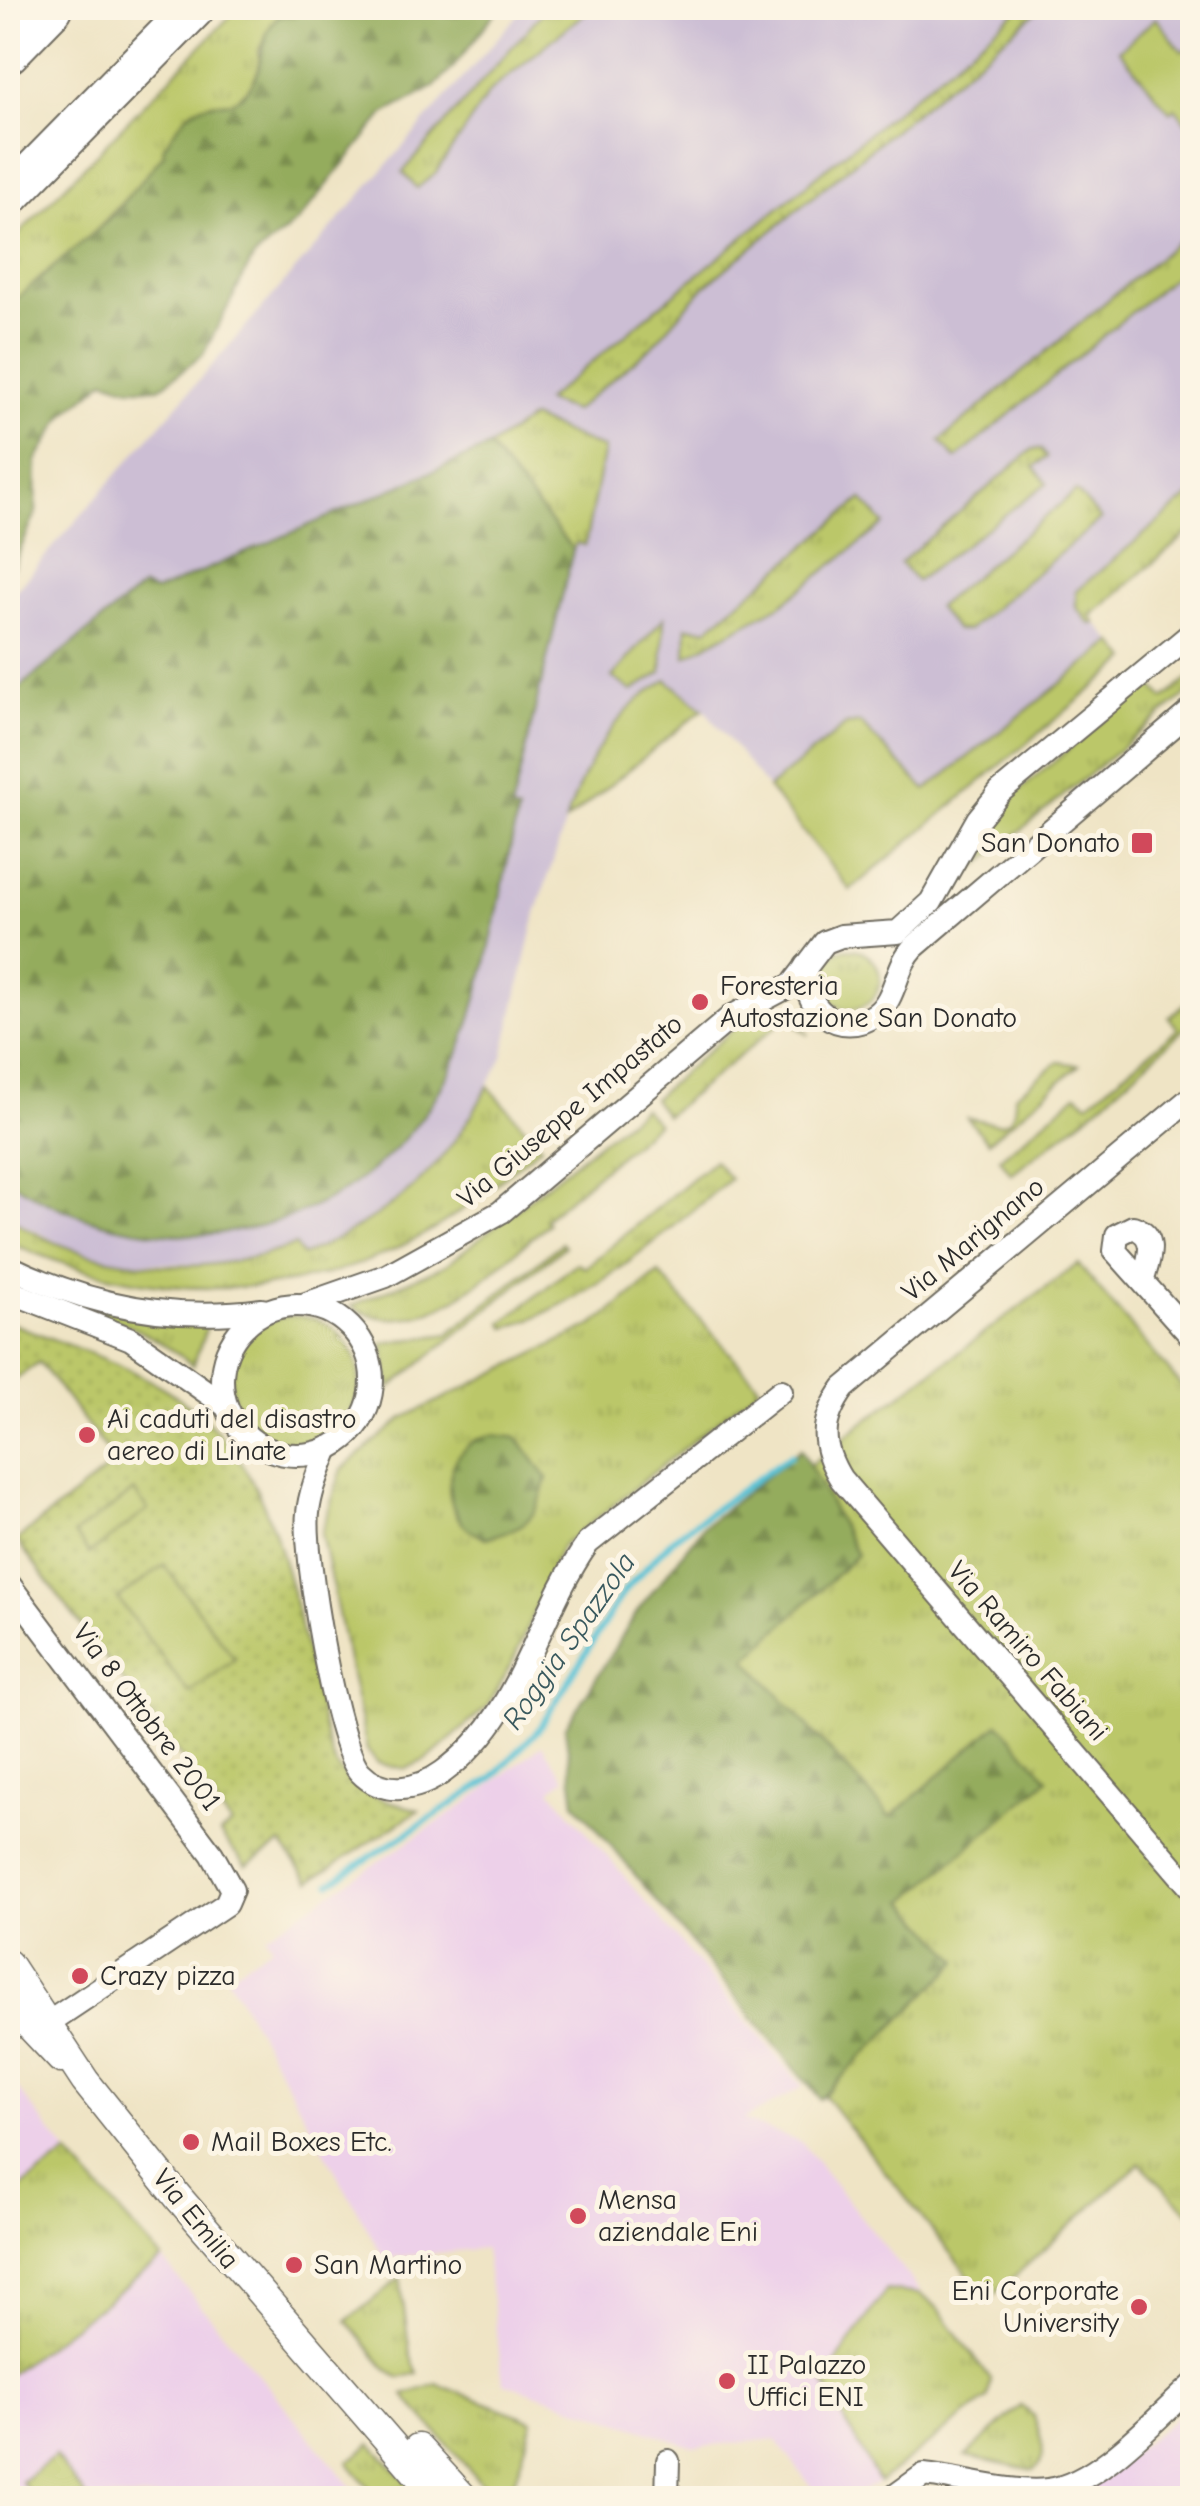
<svg xmlns="http://www.w3.org/2000/svg" width="1200" height="2506" viewBox="0 0 1200 2506" font-family="'Comic Neue',sans-serif">
<style>
.built{fill:#edd0e9}
.railway{fill:#ccbed4}
.grass{fill:url(#grass-tufts);stroke:#73794a;stroke-width:2.5}
.forest{fill:url(#forest-firs);stroke:#606c44;stroke-width:2.5}
.park{fill:url(#park-dots);stroke:#73794a;stroke-width:2.5}
.garden{fill:#bbc769;stroke:#73794a;stroke-width:2.5}
.lines{fill:none;stroke-linecap:round;stroke-linejoin:round}
.stream{stroke:#5ac3d6;stroke-width:6}
.minor-casing{stroke:#706c61;stroke-width:26}
.tertiary-casing{stroke:#706c61;stroke-width:31}
.motorway-casing{stroke:#706c61;stroke-width:44}
.minor{stroke:#fff;stroke-width:22}
.tertiary{stroke:#fff;stroke-width:28}
.motorway{stroke:#fff;stroke-width:40}
.poi-dot{fill:#d1495b;stroke:#fcf5e5;stroke-width:4}
.labels{text-anchor:middle;dominant-baseline:central;stroke-width:10;stroke-linejoin:round;paint-order:stroke}
.poi-label{font-size:28px;fill:#2b2b2b;stroke:#fcf5e5;text-anchor:start}
.street-label{font-size:28px;fill:#2b2b2b;stroke:#fcf5e5}
.water-label{font-size:30px;font-style:italic;fill:#39595e;stroke:#fcf5e5}
</style>
<defs>
<pattern id="grass-tufts" width="24" height="20" patternUnits="userSpaceOnUse" patternTransform="scale(2.5)"><rect width="24" height="20" fill="#bbc769"/><path d="M3 7l-1-3M5 7V3M7 7l1-3M15 17l-1-3M17 17v-4M19 17l1-3" fill="none" stroke="#a1ab5b"/></pattern>
<pattern id="forest-firs" width="22" height="20" patternUnits="userSpaceOnUse" patternTransform="scale(2.5)"><rect width="22" height="20" fill="#94ac5d"/><path d="M5 1l3.5 6h-7zM16 11l3.5 6h-7z" fill="#798c4d"/></pattern>
<pattern id="park-dots" width="8" height="8" patternUnits="userSpaceOnUse" patternTransform="scale(2.5)"><rect width="8" height="8" fill="#bbc769"/><path d="M2 2h.1M6 6h.1" fill="none" stroke="#a1ab5b" stroke-width="1.8" stroke-linecap="round"/></pattern>
</defs>
<rect width="100%" height="100%" fill="#fcf5e5"/>
<filter id="ink" filterUnits="userSpaceOnUse"><feTurbulence type="fractalNoise" baseFrequency=".01" numOctaves="2"/><feDisplacementMap in="SourceGraphic" scale="20" xChannelSelector="R" yChannelSelector="G"/><feConvolveMatrix kernelMatrix="1 2 1 2 8 2 1 2 1" color-interpolation-filters="sRGB"/></filter>
<filter id="wash" filterUnits="userSpaceOnUse"><feTurbulence type="fractalNoise" baseFrequency=".0048" numOctaves="4" result="noise"/><feDisplacementMap in="SourceGraphic" scale="40" xChannelSelector="R" yChannelSelector="G"/><feGaussianBlur stdDeviation="2.25" result="paint"/><feColorMatrix in="noise" values="0 0 0 0 0 0 0 0 0 0 0 0 0 0 0 0 0 1.4 0 .05"/><feComposite in="paint" operator="in"/></filter>
<g filter="url(#wash)">
<rect width="100%" height="100%" fill="#efe4c5"/>
<g class="built">
<path d="M542 1745 565 1779 551 1790 803 2087 743 2120 802 2143 991 2380 988 2398 879 2482 850 2498H820L775 2439 693 2447 503 2382 485 2248 393 2257 392 2273 227 1976 272 1946 266 1936 464 1805Z"/>
<path d="M8 2076 68 2154 8 2197Z"/>
<path d="M162 2259 361 2498H8V2375Z"/>
<path d="M1192 2405V2498H1091L1085 2491Z"/>
</g>
<path class="railway" d="M524 8H1192V530L1090 616 1128 659 850 890 704 709 566 821 536 914 503 1057 474 1112 446 1152 404 1199 352 1233 301 1257 295 1245 224 1265 122 1262 70 1248 8 1217V599Z"/>
<g class="grass">
<path d="M238 8H287L259 50C263 79 243 105 213 105 146 172 87 252 8 306V245Z"/>
<path d="M546 8H591L490 91 435 174 417 188 403 172Z"/>
<path d="M1020 8H1041L705 286 651 347 574 411 545 401Z"/>
<path d="M1192 235V262L956 459 940 441 1183 237Z"/>
<path d="M531 418 604 449 585 545 576 543 573 550 489 447Z"/>
<path d="M1033 449H1041L1047 457 1034 467 1047 483 916 581 900 563Z"/>
<path d="M1076 491 1101 519 968 630H956L937 607Z"/>
<path d="M1192 494V530L1091 616 1096 623 1090 624 1076 607V591Z"/>
<path d="M862 499 884 524 782 604 686 656 687 627 707 629Z"/>
<path d="M664 618 662 672 632 691 612 677Z"/>
<path d="M1192 676V690L954 885 1003 804 1149 682 1164 699Z"/>
<circle cx="850" cy="979" r="30"/>
<path d="M1192 998V1022L1092 1112 1011 1174 1000 1158 1077 1094 1088 1103 1178 1029 1169 1017Z"/>
<path d="M770 1006 791 1012 809 1035 787 1017 666 1116 653 1099 746 1018Z"/>
<path d="M1058 1062 1079 1065 988 1142 967 1118C992 1120 1016 1138 1015 1095Z"/>
<path d="M488 1086 541 1146C507 1174 475 1203 438 1226 305 1308 147 1304 8 1242V1217C92 1273 202 1279 295 1245L302 1256C393 1213 440 1177 488 1086Z"/>
<path d="M643 1108 657 1123 545 1219 548 1224C497 1265 423 1351 351 1306L446 1265Z"/>
<path d="M714 1160 730 1179C660 1237 594 1300 506 1328L502 1323 577 1263 585 1268Z"/>
<path d="M562 1243 565 1246 390 1388 383 1343 448 1334Z"/>
<path d="M1078 1264 1192 1398V2215L1140 2163 988 2300 662 1894 738 1523 856 1428Z"/>
<path d="M659 1273 760 1387 561 1547 514 1659 487 1707 429 1758 406 1769 377 1763 367 1750 321 1533 342 1469 403 1418 595 1324Z"/>
<path d="M8 1275 208 1323 193 1366C140 1320 70 1306 8 1280Z"/>
<circle cx="295" cy="1380" r="64"/>
<path d="M68 2154 162 2259 8 2375V2197Z"/>
<path d="M400 2278 410 2355 418 2373 400 2378 383 2366 347 2321Z"/>
<path d="M886 2290 920 2294 939 2309 991 2380 988 2398 879 2482 823 2381Z"/>
<path d="M437 2384 533 2421 509 2498H494L404 2395Z"/>
<path d="M1021 2406 1034 2416C1038 2433 1052 2459 1033 2470L966 2456Z"/>
<path d="M371 2444 422 2498H377L348 2462Z"/>
</g>
<g class="forest">
<path d="M287 8H499L452 69 434 87 384 114 299 220 253 258 203 355 159 388H130L105 380 64 415 37 459 36 513 13 567 8 568V306L108 220 164 154 163 148C172 135 183 114 199 107 218 99 233 109 248 89 271 61 251 37 287 8Z"/>
<path d="M489 447 573 550 511 810 518 812C501 885 486 990 457 1056 377 1238 168 1284 8 1180V697L142 587 155 592Z"/>
<path d="M492 1435 518 1438 547 1478C535 1521 529 1526 486 1538 435 1524 438 1443 492 1435Z"/>
<path d="M801 1449 857 1555 746 1659 891 1817 999 1723 1048 1779 905 1901 959 1961 820 2099 575 1802 565 1728 639 1609 704 1526Z"/>
</g>
<path class="park" d="M8 1322C77 1350 163 1372 216 1430 281 1500 294 1608 317 1698 323 1722 326 1757 344 1776 362 1797 394 1802 419 1810L310 1881 281 1844 246 1866 220 1834 232 1825 18 1542 8 1547 116 1462 39 1362 8 1385Z"/>
<g class="garden">
<path d="M1156 18 1182 51 1192 48V129L1175 108 1170 112 1119 50Z"/>
<path d="M1113 642 1128 659 850 890 768 788 846 725 860 723 926 790Z"/>
<path d="M667 680 703 709 566 821C584 766 615 709 667 680Z"/>
<path d="M134 1491 148 1510 89 1554 75 1534Z"/>
<path d="M164 1565 235 1659 189 1693 118 1599Z"/>
<path d="M55 2456 87 2498H34L21 2482Z"/>
</g>
<g class="lines">
<path class="stream" d="M330 1883 491 1779 539 1729 624 1591 674 1538 791 1455"/>
</g>
</g>
<g filter="url(#ink)">
<g class="lines">
<defs>
<g id="minor">
<path d="M806 966C800 1006 839 1041 876 1014 897 998 895 966 914 947L1192 710"/>
<path d="M1192 1097 844 1388C820 1421 820 1445 841 1479L1192 1889"/>
<path d="M8 1266C87 1305 173 1322 262 1310"/>
<path d="M1143 1279C1149 1259 1159 1236 1133 1227L1117 1235 1115 1251 1192 1337"/>
<path d="M8 1291 131 1339 225 1405"/>
<circle cx="297" cy="1380" r="75"/>
<path d="M303 1305 386 1276 501 1212 731 1017 793 984 825 942 841 936 898 932 931 902 978 819 1000 792 1192 633"/>
<path d="M328 1448C320 1469 310 1491 308 1513 303 1552 336 1746 360 1772 384 1797 418 1790 443 1772 523 1714 534 1619 588 1543L781 1391"/>
<path d="M8 1583 212 1854 232 1890 226 1904 36 2031"/>
<path d="M667 2498 668 2461"/>
<path d="M892 2498 924 2475C963 2479 1009 2494 1048 2490 1098 2484 1155 2419 1192 2386"/>
</g>
<g id="tertiary">
<path d="M8 1964 85 2081 178 2197 438 2498"/>
<path d="M8 2003 61 2059"/>
<path d="M418 2448 464 2498"/>
</g>
<g id="motorway">
<path d="M8 53 52 8"/>
<path d="M8 197 194 8"/>
</g>
</defs>
<use href="#minor" class="minor-casing"/>
<use href="#tertiary" class="tertiary-casing"/>
<use href="#motorway" class="motorway-casing"/>
<use href="#minor" class="minor"/>
<use href="#tertiary" class="tertiary"/>
<use href="#motorway" class="motorway"/>
</g>
</g>
<g class="poi-dot">
<rect x="1130" y="831" width="24" height="24" rx="5"/>
<circle cx="700" cy="1002" r="10"/>
<circle cx="87" cy="1435" r="10"/>
<circle cx="80" cy="1976" r="10"/>
<circle cx="191" cy="2142" r="10"/>
<circle cx="578" cy="2216" r="10"/>
<circle cx="294" cy="2265" r="10"/>
<circle cx="1139" cy="2307" r="10"/>
<circle cx="727" cy="2381" r="10"/>
</g>
<g class="labels">
<g class="poi-label">
<text x="1120" y="843" text-anchor="end">San Donato</text>
<text x="720" y="986">Foresteria<tspan x="720" dy="32">Autostazione San Donato</tspan></text>
<text x="107" y="1419">Ai caduti del disastro<tspan x="107" dy="32">aereo di Linate</tspan></text>
<text x="100" y="1976">Crazy pizza</text>
<text x="211" y="2142">Mail Boxes Etc.</text>
<text x="598" y="2200">Mensa<tspan x="598" dy="32">aziendale Eni</tspan></text>
<text x="314" y="2265">San Martino</text>
<text x="1119" y="2291" text-anchor="end">Eni Corporate<tspan x="1119" dy="32">University</tspan></text>
<text x="747" y="2365">II Palazzo<tspan x="747" dy="32">Uffici ENI</tspan></text>
</g>
<g class="street-label">
<text transform="translate(570 1111) rotate(-40)">Via Giuseppe Impastato</text>
<text transform="translate(973 1239) rotate(-40)">Via Marignano</text>
<text transform="translate(1028 1651) rotate(49)">Via Ramiro Fabiani</text>
<text transform="translate(147 1717) rotate(53)">Via 8 Ottobre 2001</text>
<text transform="translate(196 2219) rotate(51)">Via Emilia</text>
</g>
<g class="water-label">
<text transform="translate(569 1641) rotate(-55)">Roggia Spazzola</text>
</g>
</g>
<rect width="1200" height="2506" fill="none" stroke="#fcf5e5" stroke-width="40"/>
</svg>
